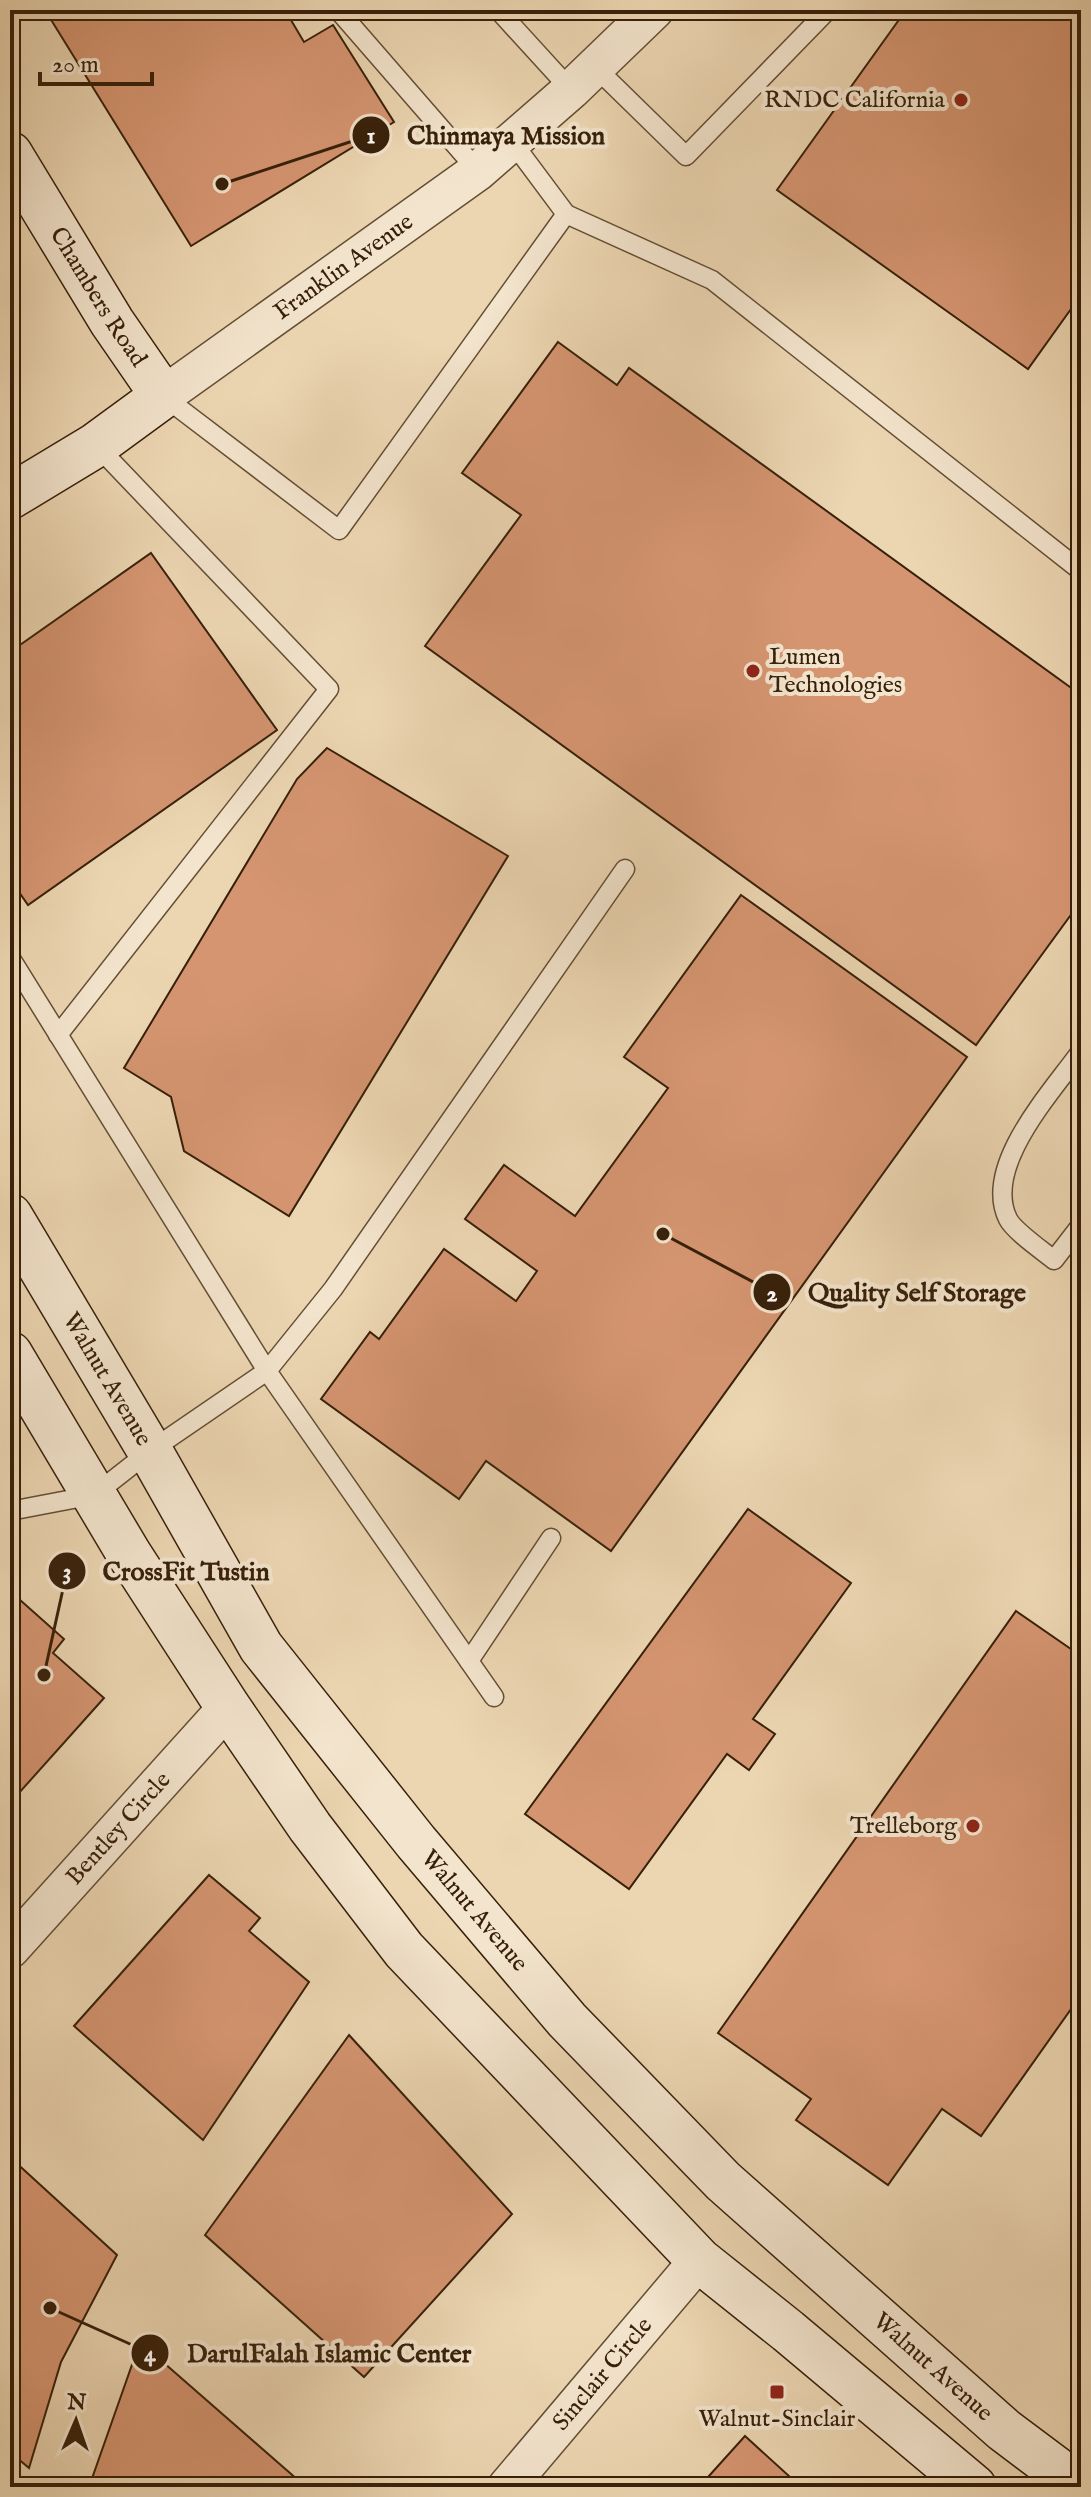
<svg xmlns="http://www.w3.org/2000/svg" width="1091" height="2497" viewBox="0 0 1091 2497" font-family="'IM FELL English',serif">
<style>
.building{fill:#d59571;stroke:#37200a;stroke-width:2}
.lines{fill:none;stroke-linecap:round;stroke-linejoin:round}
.lane-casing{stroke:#644e34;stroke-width:21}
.street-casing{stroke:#644e34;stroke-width:41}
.secondary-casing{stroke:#37200a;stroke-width:47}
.lane{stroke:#f3e4cd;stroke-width:18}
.street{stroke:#f3e4cd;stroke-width:38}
.secondary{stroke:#f3e4cd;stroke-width:44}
.poi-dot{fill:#8f2418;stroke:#f3e4cd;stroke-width:3}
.labels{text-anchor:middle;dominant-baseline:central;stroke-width:8;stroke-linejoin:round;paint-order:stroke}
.poi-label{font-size:24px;fill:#37200a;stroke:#f3e4cd;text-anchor:end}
.street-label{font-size:24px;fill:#37200a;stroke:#f3e4cd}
.leader{fill:none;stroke:#37200a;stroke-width:3}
.callout-dot{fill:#37200a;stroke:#f3e4cd;stroke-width:3}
.mark-label{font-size:24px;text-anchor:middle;font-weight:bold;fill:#fff}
.callout-label{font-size:26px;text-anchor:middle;font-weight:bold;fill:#37200a;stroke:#f3e4cd;stroke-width:8;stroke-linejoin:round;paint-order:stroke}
</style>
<rect width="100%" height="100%" fill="#ecd6b2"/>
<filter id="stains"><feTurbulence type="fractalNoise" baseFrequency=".0025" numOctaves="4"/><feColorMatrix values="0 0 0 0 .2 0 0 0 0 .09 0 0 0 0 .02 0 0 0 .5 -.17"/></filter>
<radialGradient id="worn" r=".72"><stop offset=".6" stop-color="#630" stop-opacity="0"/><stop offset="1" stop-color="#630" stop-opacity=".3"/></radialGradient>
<g class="building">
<path d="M45 10H285L304 42 333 25 394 122 191 246Z"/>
<path d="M906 10H1081V295L1028 369 777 190Z"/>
<path d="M558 342 617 385 629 368 1081 695V901L976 1045 425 646 521 515 462 473Z"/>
<path d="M151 553 277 730 28 905 10 879V652Z"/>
<path d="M327 748 508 856 289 1216 184 1151 171 1097 124 1068 297 779Z"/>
<path d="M741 895 967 1057 611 1551 486 1461 459 1499 321 1399 370 1332 379 1339 444 1249 516 1301 537 1271 465 1219 504 1165 575 1216 668 1088 624 1057Z"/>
<path d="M748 1509 851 1583 753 1719 775 1734 749 1770 727 1754 629 1889 525 1814Z"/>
<path d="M10 1591 64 1639 53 1653 104 1698 10 1803Z"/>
<path d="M1016 1611 1081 1656V1995L981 2136 942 2109 888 2185 796 2120 811 2099 718 2033Z"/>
<path d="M209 1875 260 1918 249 1931 309 1982 203 2140 74 2026Z"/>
<path d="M349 2035 512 2214 364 2377 205 2235Z"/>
<path d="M12 2159 117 2255 61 2362 29 2468 10 2452Z"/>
<path d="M140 2342 306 2487H89Z"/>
<path d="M745 2436 801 2487H699Z"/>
</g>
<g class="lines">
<defs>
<g id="lane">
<path d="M338 10 478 171"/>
<path d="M498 10 571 90"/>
<path d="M596 68 686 156 828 10"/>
<path d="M513 143 566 214 712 280 1081 571"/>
<path d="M163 396 339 530 566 214"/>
<path d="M10 957 267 1371 150 1451 94 1495 10 1511"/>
<path d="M58 1035 329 689 96 445"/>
<path d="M1081 1051C1052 1092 982 1166 1008 1219 1014 1231 1043 1251 1054 1260L1081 1225"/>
<path d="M469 1661 551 1538"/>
<path d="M494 1697 267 1371 333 1289 625 869"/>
</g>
<g id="street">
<path id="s1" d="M163 396 478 171 571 90 654 10"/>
<path id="s2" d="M10 1949 228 1707"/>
<path id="s3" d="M507 2487 699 2260"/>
</g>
<g id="secondary">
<path id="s4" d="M10 154 112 322 163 396 96 445 10 497"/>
<path id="s5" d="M10 1216 150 1451 261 1647 416 1842 567 2020 723 2181 1004 2430 1080 2487"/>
<path d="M10 1354 129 1554 228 1707 310 1827 404 1950 699 2260 788 2331 974 2487"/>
</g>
</defs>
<use href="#lane" class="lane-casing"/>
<use href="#street" class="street-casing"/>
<use href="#secondary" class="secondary-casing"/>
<use href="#lane" class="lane"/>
<use href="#street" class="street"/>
<use href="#secondary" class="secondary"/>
</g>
<g class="poi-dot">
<circle cx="961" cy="100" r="8"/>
<circle cx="753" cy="671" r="8"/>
<circle cx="973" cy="1826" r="8"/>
<rect x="769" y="2384" width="16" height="16" rx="4"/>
</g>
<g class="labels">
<g class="poi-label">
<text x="945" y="100">RNDC California</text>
<text x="769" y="657" text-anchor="start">Lumen<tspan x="769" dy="28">Technologies</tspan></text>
<text x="957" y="1826">Trelleborg</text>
<text x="777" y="2419" text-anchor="middle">Walnut-Sinclair</text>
</g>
<g class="street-label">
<text stroke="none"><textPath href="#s1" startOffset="222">Franklin Avenue</textPath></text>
<text stroke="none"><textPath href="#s4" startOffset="168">Chambers Road</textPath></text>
<text stroke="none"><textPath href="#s5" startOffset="190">Walnut Avenue</textPath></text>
<text stroke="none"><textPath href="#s2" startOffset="162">Bentley Circle</textPath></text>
<text stroke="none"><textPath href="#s5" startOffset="838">Walnut Avenue</textPath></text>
<text stroke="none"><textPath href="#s5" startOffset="1486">Walnut Avenue</textPath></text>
<text stroke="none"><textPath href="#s3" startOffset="148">Sinclair Circle</textPath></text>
</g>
</g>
<path class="leader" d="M222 184L371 135M663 1234L772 1292M44 1675L67 1571M50 2308L150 2353"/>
<g class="callout-dot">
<circle cx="222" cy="184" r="8"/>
<circle cx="663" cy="1234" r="8"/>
<circle cx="44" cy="1675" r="8"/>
<circle cx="50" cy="2308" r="8"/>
<circle cx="371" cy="135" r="20"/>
<circle cx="772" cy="1292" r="20"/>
<circle cx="67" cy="1571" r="20"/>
<circle cx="150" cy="2353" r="20"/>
</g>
<g class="mark-label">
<text x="371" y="143">1</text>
<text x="772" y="1301">2</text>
<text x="67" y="1579">3</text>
<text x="150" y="2361">4</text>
</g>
<g class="callout-label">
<text x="506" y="144">Chinmaya Mission</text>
<text x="917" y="1301">Quality Self Storage</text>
<text x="186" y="1580">CrossFit Tustin</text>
<text x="329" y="2362">DarulFalah Islamic Center</text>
</g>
<rect width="1091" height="2497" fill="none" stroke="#ecd6b2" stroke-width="40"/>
<rect x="12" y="12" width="1067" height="2473" fill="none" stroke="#37200a" stroke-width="4"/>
<rect x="20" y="20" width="1051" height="2457" fill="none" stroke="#37200a" stroke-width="2"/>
<g transform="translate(76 2421) rotate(2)" stroke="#f3e4cd" stroke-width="6" paint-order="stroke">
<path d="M0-6L14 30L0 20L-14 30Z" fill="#37200a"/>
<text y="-12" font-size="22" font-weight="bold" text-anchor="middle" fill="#37200a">N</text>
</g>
<path d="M40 72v12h112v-12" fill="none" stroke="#37200a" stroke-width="4"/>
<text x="52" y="72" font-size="24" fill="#37200a" stroke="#f3e4cd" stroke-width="6" paint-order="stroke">20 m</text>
<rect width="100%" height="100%" filter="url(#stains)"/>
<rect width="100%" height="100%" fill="url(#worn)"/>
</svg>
